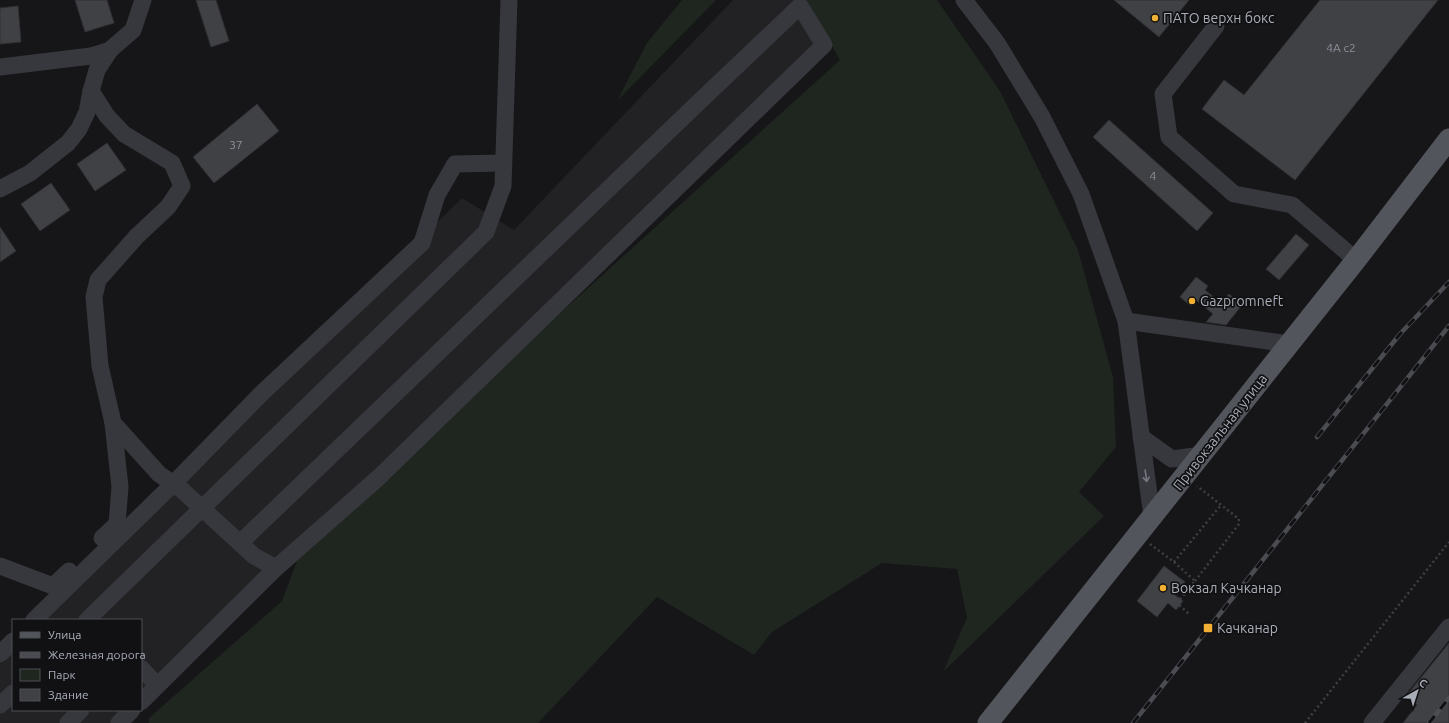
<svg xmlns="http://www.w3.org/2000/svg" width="1449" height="723" viewBox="0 0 1449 723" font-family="Ubuntu,sans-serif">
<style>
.built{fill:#222225}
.green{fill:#1e261f}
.building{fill:#404145;stroke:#303034}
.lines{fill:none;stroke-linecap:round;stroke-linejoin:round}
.path{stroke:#3d3f44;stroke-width:2.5;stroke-dasharray:2 3;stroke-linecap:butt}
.minor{stroke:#37383d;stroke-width:17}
.major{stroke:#53555c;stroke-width:21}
.rail-casing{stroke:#4a4c52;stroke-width:4.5}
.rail{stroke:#111113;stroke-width:3;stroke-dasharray:9;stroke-linecap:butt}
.oneway{stroke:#757881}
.poi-dot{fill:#f2b134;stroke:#111113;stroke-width:1.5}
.labels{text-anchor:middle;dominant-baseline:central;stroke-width:3.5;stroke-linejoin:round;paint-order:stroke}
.number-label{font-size:12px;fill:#8e929b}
.poi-label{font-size:14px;fill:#a8adb8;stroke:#111113;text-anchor:start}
.street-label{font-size:14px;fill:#a8adb8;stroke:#111113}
</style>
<rect width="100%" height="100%" fill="#161618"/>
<g class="built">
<path d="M733 0H796L822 36 141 699V620H29L462 198 514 230Z"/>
<path d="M13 635V710H130L117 723H0V648Z"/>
</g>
<g class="green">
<path d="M682 0H716L617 101 647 43Z"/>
<path d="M806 0H937L1000 91 1078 250 1113 377 1116 447 1079 492 1104 516 943 672 967 618 957 569 882 563 772 632 754 655 657 597 538 723H149V718L282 601 297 561 377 479 840 60Z"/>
</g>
<g class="building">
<path d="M75 0H107L114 23 85 32Z"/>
<path d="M196 0H216L229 41 211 47Z"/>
<path d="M1114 0H1189L1159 37Z"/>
<path d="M1320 0H1438L1295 180 1202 109 1224 80 1244 95Z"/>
<path d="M18 6 21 42 0 44V8Z"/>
<path d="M257 104 279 131 214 183 193 157Z"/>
<path d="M1109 120 1213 213 1197 231 1093 137Z"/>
<path d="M107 143 126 170 95 191 77 164Z"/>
<path d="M51 183 70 210 40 231 21 204Z"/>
<path d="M0 227 16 251 0 262Z"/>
<path d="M1296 234 1309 245 1279 280 1266 269Z"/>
<path d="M1196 277 1208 286 1205 290 1221 303 1229 294 1242 305 1226 325 1206 322 1213 314 1196 300 1191 306 1180 297Z"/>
<path d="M1164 566 1185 582 1175 595 1183 601 1176 610 1168 603 1157 617 1137 601Z"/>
<path d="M1449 643V723H1403L1417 705 1406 696Z"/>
</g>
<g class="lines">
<g class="path">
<path d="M1150 544 1174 562 1195 581 1177 603 1190 615"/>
<path d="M1174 562 1221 505"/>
<path d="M1195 581 1239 524V519L1197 486"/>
<path d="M1305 723 1449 542"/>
</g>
<g class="minor">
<path d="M964 0 997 43 1042 117 1081 194 1126 321 1152 517"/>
<path d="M1216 26 1163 94 1169 137 1234 194 1292 205 1356 260"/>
<path d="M0 67 91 56 110 50 133 30 143 0"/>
<path d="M91 91 107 116 124 134 172 163 182 186 168 207 137 236 98 280 94 297 100 366 113 423 159 474 182 490 254 556 276 568"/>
<path d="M0 189 30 173 68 143 79 129 87 112 91 91 97 70 110 50"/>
<path d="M1126 321 1289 344"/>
<path d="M1141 437 1172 459 1202 455"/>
<path d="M102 538 117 524 120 487 113 423"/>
<path d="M0 566 53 586 69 571"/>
<path d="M34 620 173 484 262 393 422 243 437 195 455 164 503 163"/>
<path d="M87 620 486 232 503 186 509 0"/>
<path d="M0 654 13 641"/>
<path d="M141 668 157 685"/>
<path d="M141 702 276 568 377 479 824 45 800 6 700 101 240 543"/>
<path d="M0 705 13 693"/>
<path d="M68 723 81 710"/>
<path d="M119 723 132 710"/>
<path d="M1372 723 1449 627"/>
</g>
<path class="major" d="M988 723 1356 260 1449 139"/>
<defs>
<g id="rail">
<path d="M1317 437 1400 334 1449 282"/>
<path d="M1133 723 1449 326"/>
<path d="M1429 723 1449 698"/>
</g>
</defs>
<use href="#rail" class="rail-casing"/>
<use href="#rail" class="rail"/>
</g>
<defs><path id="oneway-shaft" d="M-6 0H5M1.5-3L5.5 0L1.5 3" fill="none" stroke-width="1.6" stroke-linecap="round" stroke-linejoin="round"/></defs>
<use class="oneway" href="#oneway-shaft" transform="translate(1146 476) rotate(82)"/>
<g class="poi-dot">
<circle cx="1155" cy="18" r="4"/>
<circle cx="1192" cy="301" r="4"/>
<circle cx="1163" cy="588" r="4"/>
<rect x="1203" y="623" width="10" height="10" rx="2"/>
</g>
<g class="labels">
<g class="number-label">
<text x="1341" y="47">4А с2</text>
<text x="236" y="144">37</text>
<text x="1153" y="175">4</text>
</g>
<g class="poi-label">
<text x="1163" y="18">ПАТО верхн бокс</text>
<text x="1200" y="301">Gazpromneft</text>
<text x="1171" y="588">Вокзал Качканар</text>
<text x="1217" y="628">Качканар</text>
</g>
<g class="street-label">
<text transform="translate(1220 432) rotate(-52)">Привокзальная улица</text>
</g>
</g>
<rect x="12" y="619" width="130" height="92" fill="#111113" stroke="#4d4f55"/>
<rect x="20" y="632" width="20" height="6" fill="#53555c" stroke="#4d4f55"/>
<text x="48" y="639" font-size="12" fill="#a8adb8">Улица</text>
<rect x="20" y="652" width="20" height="6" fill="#4a4c52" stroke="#4d4f55"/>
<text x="48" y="659" font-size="12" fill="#a8adb8">Железная дорога</text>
<rect x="20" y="669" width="20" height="12" fill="#1e261f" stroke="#4d4f55"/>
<text x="48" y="679" font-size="12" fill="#a8adb8">Парк</text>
<rect x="20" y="689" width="20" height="12" fill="#404145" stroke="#4d4f55"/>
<text x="48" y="699" font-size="12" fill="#a8adb8">Здание</text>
<g transform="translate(1417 691) rotate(39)" stroke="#111113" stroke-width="3" paint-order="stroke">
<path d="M0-3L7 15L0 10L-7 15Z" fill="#a8adb8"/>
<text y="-6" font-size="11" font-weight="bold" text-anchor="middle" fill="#a8adb8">С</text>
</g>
</svg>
